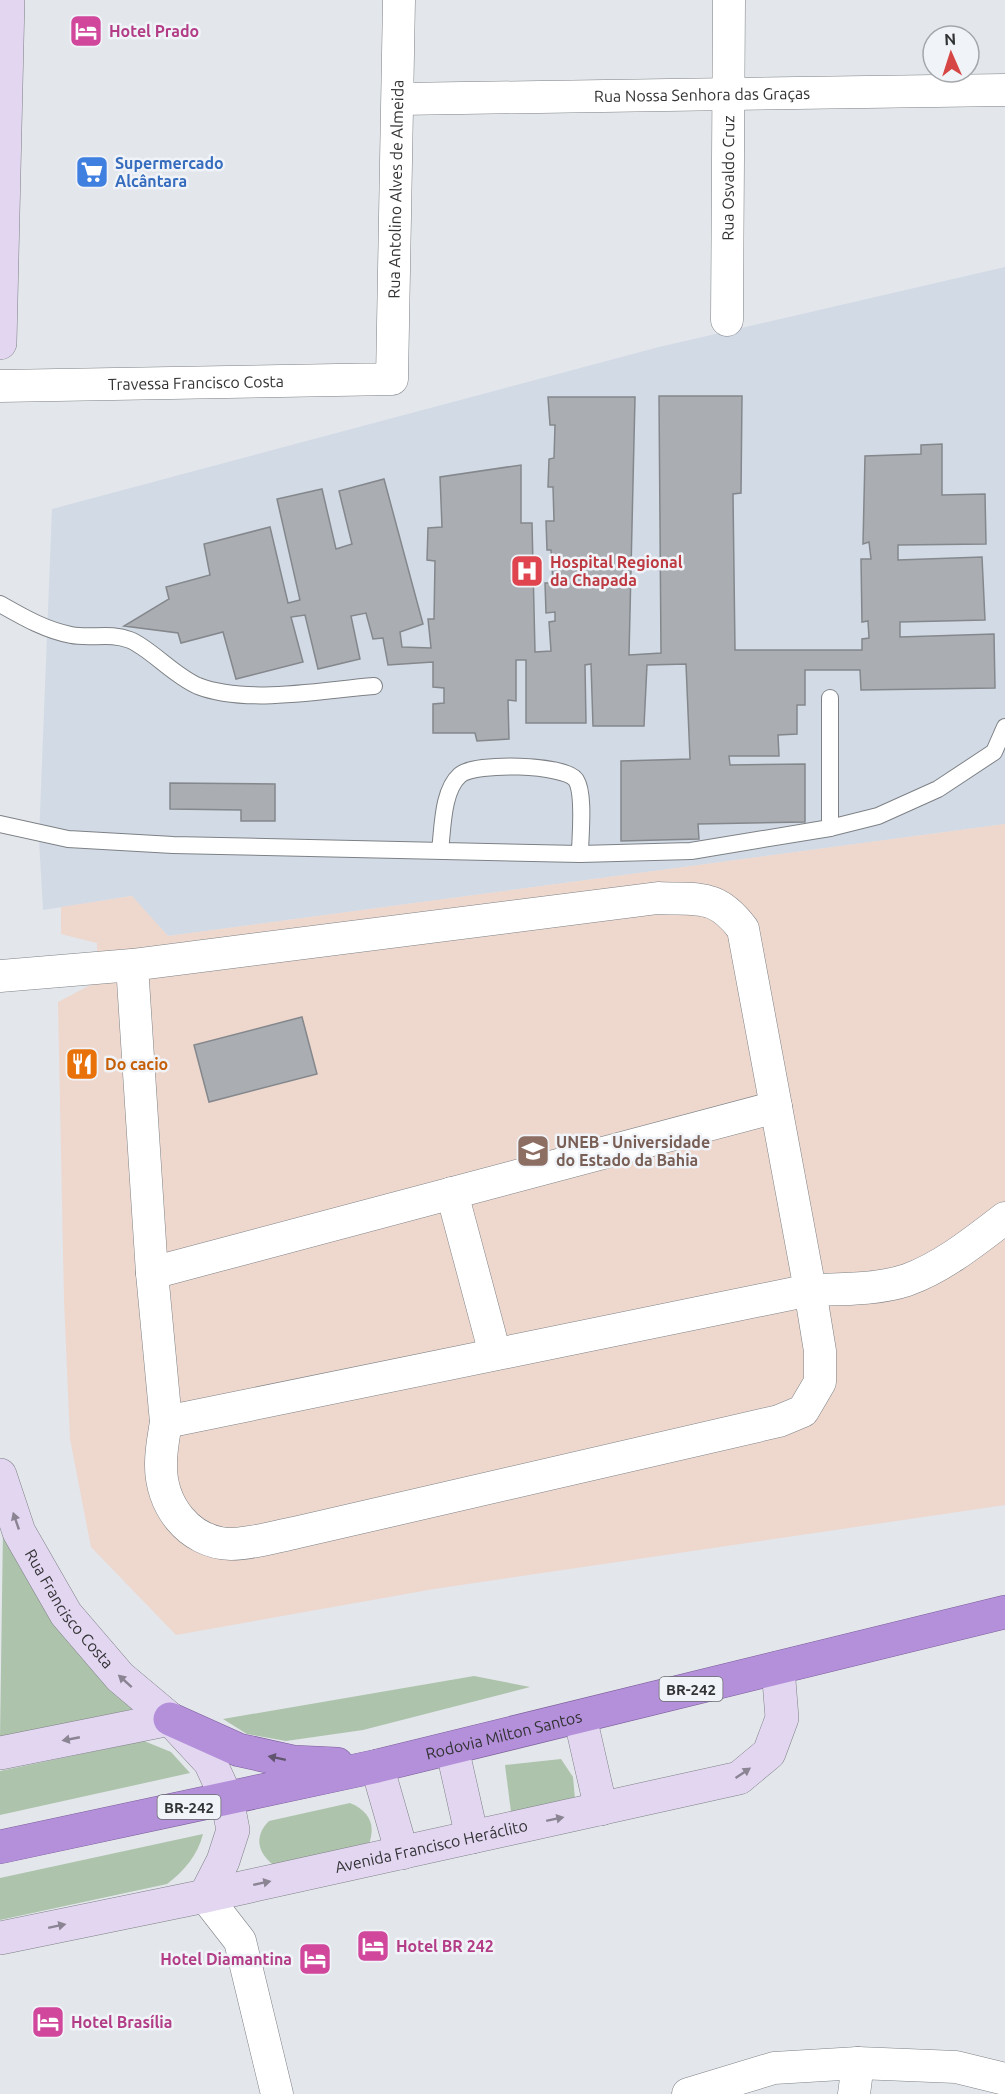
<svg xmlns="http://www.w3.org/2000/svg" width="1005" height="2094" viewBox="0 0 1005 2094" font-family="Ubuntu,sans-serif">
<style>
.built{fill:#d2dae5}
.education{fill:#eed7cd}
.green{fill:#adc3ab}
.building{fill:#aaadb2;stroke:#84888c;stroke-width:1.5}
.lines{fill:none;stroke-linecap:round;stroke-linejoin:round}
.service-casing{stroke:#7d8185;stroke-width:18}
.minor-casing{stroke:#7d8185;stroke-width:33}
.secondary-casing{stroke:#7d8185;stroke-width:34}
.trunk-casing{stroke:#7b5e9a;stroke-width:34}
.service{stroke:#fff;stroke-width:16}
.minor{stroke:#fff;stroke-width:32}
.secondary{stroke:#e3d6f1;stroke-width:33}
.trunk{stroke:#b490da;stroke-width:33}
.oneway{fill:#8a8493}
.oneway2{fill:#60546f}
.labels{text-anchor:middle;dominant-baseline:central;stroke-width:5;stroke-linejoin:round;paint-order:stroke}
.shield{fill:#f0f4f8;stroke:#6b6d70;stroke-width:1.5}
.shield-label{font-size:15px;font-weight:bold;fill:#323335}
.hotel-label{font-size:16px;font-weight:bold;fill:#b23c85;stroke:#f0f4f8;text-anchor:start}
.street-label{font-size:16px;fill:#323335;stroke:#f0f4f8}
.shop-label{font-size:16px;font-weight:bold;fill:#366cbe;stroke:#f0f4f8;text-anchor:start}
.health-label{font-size:16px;font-weight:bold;fill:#be3a42;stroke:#f0f4f8;text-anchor:start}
.food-label{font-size:16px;font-weight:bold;fill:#c56008;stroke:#f0f4f8;text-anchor:start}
.education-label{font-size:16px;font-weight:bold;fill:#785e54;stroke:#f0f4f8;text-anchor:start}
</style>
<rect width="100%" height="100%" fill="#e3e6eb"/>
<path class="built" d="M1005 267V824L168 936 131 896 43 910 39 839 52 509 659 347Z"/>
<path class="education" d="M1005 824V1505L434 1589 176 1635 91 1547 70 1439 64 1300 58 1002 98 981 97 943 61 934V907L132 896 168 936Z"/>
<g class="green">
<path d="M3 1528 21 1569 42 1603 138 1708 0 1739Z"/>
<path d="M474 1676 530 1687 363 1730 286 1741 247 1734 223 1719Z"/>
<path d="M144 1741 171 1752 190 1773 0 1815V1771Z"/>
<path d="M561 1759 573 1777 575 1799 512 1820 505 1765Z"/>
<path d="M350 1803C369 1811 376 1824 369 1844L275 1866C258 1854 253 1837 269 1821Z"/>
<path d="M203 1834C197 1856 185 1870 167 1884L0 1920V1878Z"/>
</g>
<g class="building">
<path d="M659 396H742L741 493 733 494 735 650H862V639L869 638 868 621 862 622 861 559H871L869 542 863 544 865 456 921 454V445L942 444V495L985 494 986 544 898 545V560L982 557 985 620 900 622V637L994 634 995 688 861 690 860 670H805V705H797V734L778 735 779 756H729L730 765 805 764V822L698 824 699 839 621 841V761L690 759 686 664 647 665 644 726H593L591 664 585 665 586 723H526V660H516V701L508 700 509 739 477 741 475 733H433V704L444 703V688L433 687V662L388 665 383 638 373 639 366 613 351 616 360 659 318 669 305 615 291 617 303 662 236 679 223 632 181 643 178 633 124 626 169 599 166 587 210 575 204 544 270 527 288 603 300 600 277 499 322 489 336 549 352 544 339 491 384 479 423 624 400 632 402 647 431 648 428 619H434L435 561 427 560 428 528 442 527 440 477 521 465V523H532L535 652 551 651 549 622 555 621V612L546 613 545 583H553L551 550H547L546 521H554L553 487H548L549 459 554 458 555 425H550L548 397H635L629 655 661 653Z"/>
<path d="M170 783 275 784V821H241V810L170 809Z"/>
<path d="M302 1017 317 1074 209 1102 194 1045Z"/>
</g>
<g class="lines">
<defs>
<g id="service">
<path d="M0 604C23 617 45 630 71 635 91 639 110 632 130 640 150 648 174 676 198 686 247 705 322 690 374 686"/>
<path d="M0 824 68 839 173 845 580 854C580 837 585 794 576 780 565 764 475 762 460 775 442 791 443 828 440 850"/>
<path d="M830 828V698"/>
<path d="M580 854 691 851 830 828 878 816 938 789 994 752 1005 727"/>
</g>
<g id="minor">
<path id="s1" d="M399 99 1005 90"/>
<path id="s2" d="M727 320 729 0"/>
<path id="s3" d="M0 386 392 379 399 0"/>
<path d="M0 976 132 965 658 898C699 900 716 893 743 929L810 1290 166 1422 152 1273 132 965"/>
<path d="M452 1193 495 1354"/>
<path d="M152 1273 776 1107"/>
<path d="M166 1422C164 1435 161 1449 161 1463 160 1504 188 1543 231 1544 251 1544 274 1537 294 1533L779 1421 803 1411 820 1382V1351L810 1290C842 1289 877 1290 907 1280 943 1267 975 1241 1005 1218"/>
<path d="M205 1896 240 1941 277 2094"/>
<path d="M688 2094 774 2068 858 2063 956 2067 1005 2079"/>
<path d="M854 2094 858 2063"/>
</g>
<g id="secondary">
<path d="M0 343 8 0"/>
<path id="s4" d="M0 1475 19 1532 66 1614 120 1677 170 1719 210 1762 227 1799 233 1830 223 1861 205 1896"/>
<path d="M580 1717 601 1809"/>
<path d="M452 1748 472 1837"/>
<path d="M0 1753 170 1719"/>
<path d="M377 1766 402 1853"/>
<path id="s5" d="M0 1938 205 1896 739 1778 769 1753 782 1718 778 1668"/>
</g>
<g id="trunk">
<path d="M170 1719 239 1750 294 1762 337 1764"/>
<path id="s6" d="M0 1847 377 1766 1005 1612"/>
</g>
</defs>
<use href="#service" class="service-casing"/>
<use href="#minor" class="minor-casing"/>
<use href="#secondary" class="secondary-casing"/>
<use href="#trunk" class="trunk-casing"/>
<use href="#service" class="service"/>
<use href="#minor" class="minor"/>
<use href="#secondary" class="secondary"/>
<use href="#trunk" class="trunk"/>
</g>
<defs><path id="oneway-solid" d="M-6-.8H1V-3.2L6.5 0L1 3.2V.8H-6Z" transform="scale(1.5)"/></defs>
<g class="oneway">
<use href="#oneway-solid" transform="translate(16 1521) rotate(-109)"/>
<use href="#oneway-solid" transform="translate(125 1681) rotate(-138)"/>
<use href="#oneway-solid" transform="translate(71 1739) rotate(169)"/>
<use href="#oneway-solid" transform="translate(743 1773) rotate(-34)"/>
<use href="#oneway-solid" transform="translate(555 1819) rotate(-12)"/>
<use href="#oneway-solid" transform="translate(262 1883) rotate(-12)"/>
<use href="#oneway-solid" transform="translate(57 1926) rotate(-12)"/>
</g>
<use class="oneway2" href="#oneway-solid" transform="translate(277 1758) rotate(-168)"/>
<defs>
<symbol id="hotel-square" viewBox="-11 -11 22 22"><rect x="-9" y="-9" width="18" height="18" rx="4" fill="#d1479c" stroke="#f0f4f8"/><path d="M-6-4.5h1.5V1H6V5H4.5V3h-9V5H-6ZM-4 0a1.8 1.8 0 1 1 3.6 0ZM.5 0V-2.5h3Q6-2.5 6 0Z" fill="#fff"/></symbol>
<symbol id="supermarket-square" viewBox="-11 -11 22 22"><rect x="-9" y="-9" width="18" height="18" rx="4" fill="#3f7fe0" stroke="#f0f4f8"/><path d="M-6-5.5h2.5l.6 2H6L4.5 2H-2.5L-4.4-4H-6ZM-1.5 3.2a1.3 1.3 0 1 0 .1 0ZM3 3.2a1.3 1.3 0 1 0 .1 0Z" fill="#fff"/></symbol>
<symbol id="hospital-square" viewBox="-11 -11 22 22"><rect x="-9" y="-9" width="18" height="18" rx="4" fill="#e0444e" stroke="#f0f4f8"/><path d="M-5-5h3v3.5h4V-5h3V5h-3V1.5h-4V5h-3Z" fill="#fff"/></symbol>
<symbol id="restaurant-square" viewBox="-11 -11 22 22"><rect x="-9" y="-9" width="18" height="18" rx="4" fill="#e8710a" stroke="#f0f4f8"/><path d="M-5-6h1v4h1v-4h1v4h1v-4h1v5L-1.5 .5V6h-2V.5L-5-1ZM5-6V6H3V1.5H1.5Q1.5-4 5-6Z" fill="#fff"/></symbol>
<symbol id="university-square" viewBox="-11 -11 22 22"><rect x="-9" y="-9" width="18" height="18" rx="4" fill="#8d6e63" stroke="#f0f4f8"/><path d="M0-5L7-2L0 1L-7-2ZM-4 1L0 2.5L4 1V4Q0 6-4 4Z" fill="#fff"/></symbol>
</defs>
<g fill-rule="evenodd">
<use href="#hotel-square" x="67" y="12" width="38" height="38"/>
<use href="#supermarket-square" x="73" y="153" width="38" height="38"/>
<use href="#hospital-square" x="508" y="552" width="38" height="38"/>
<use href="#restaurant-square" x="63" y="1045" width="38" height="38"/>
<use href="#university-square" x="514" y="1132" width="38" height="38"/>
<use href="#hotel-square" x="354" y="1927" width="38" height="38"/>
<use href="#hotel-square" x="296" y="1940" width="38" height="38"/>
<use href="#hotel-square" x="29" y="2003" width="38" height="38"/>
</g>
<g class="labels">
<g class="shield">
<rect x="659.5" y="1677" width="63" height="24" rx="4.5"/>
<rect x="157.5" y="1795" width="63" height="24" rx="4.5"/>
</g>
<g class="shield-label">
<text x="691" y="1689">BR-242</text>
<text x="189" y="1807">BR-242</text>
</g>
<g class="hotel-label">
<text x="109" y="31">Hotel Prado</text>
<text x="396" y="1946">Hotel BR 242</text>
<text x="292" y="1959" text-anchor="end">Hotel Diamantina</text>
<text x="71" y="2022">Hotel Brasília</text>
</g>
<g class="street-label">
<text stroke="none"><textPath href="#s1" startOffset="303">Rua Nossa Senhora das Graças</textPath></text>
<text stroke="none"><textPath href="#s2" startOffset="142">Rua Osvaldo Cruz</textPath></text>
<text stroke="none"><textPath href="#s3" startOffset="582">Rua Antolino Alves de Almeida</textPath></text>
<text stroke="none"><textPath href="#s3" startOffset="196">Travessa Francisco Costa</textPath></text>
<text stroke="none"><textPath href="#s4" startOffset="152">Rua Francisco Costa</textPath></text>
<text stroke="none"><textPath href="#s6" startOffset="516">Rodovia Milton Santos</textPath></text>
<text stroke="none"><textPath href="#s5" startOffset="441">Avenida Francisco Heráclito</textPath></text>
</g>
<g class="shop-label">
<text x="115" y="163">Supermercado<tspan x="115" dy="18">Alcântara</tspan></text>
</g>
<g class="health-label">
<text x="550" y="562">Hospital Regional<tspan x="550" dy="18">da Chapada</tspan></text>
</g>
<g class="food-label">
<text x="105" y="1064">Do cacio</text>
</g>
<g class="education-label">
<text x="556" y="1142">UNEB - Universidade<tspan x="556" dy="18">do Estado da Bahia</tspan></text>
</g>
</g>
<g transform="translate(951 54) rotate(357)"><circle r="28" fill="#f0f4f8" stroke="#a4a7aa" stroke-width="1.5"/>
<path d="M0-4.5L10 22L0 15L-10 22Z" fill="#d64645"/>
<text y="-9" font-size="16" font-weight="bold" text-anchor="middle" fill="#323335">N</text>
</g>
</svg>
